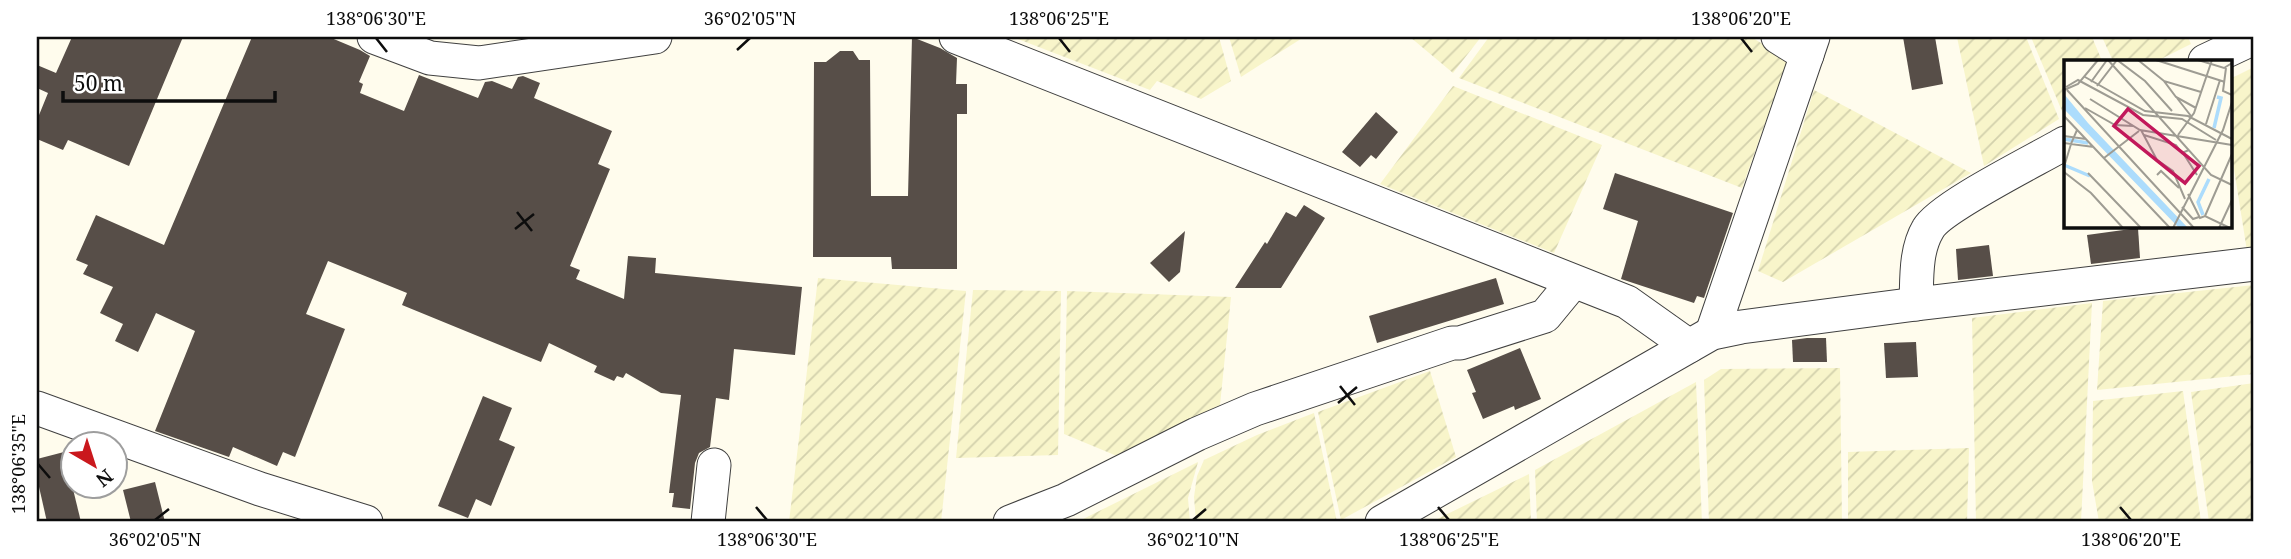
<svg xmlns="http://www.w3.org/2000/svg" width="2291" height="559" viewBox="0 0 2291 559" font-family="'Noto Serif',serif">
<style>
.farmland{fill:url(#farmland-furrows)}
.building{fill:#574e48}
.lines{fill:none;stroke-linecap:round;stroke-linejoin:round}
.minor-casing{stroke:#404040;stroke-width:35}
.minor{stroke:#fff;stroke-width:33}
.ticks{fill:none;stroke:#0d0d0d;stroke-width:2.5}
.inset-river{fill:none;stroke:#acdcfc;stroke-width:3.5}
.inset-road{fill:none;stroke:#9e9c93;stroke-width:2}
.view{fill:#c2185b;fill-opacity:0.15;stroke:#c2185b;stroke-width:3.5}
.inset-edge{fill:none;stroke:#0d0d0d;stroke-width:3.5}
.neatline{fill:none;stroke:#0d0d0d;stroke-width:2.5}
.ticks-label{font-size:18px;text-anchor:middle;fill:#0d0d0d}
</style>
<defs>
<pattern id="farmland-furrows" width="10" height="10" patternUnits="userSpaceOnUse" patternTransform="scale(1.75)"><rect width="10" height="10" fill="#f8f5ca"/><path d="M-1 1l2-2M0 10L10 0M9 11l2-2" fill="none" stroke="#d3d1ac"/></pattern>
</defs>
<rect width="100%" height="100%" fill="#fffced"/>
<g class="farmland">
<path d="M1013 37H1219L1231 81 1201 99 1157 81 1150 90Z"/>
<path d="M1229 37H1304L1241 77Z"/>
<path d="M1410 37H1481L1453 73Z"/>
<path d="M1489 37H1751L1788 59 1742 188 1459 78Z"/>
<path d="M1957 37H2026L2059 119 1984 166Z"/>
<path d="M2031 37H2092L2102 61H2065L2064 116Z"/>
<path d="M2102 37H2188L2191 44 2157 61H2113Z"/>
<path d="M2254 67V250L2247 251 2230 144V79Z"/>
<path d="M1453 86 1602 145 1554 253 1380 184Z"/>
<path d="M1814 90 1971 173 1783 282 1758 271Z"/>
<path d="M818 278 966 291 941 522H789Z"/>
<path d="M2254 285V374L2097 390 2103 301Z"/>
<path d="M973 290 1061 291 1058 455 956 458Z"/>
<path d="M1067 291 1231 297 1220 405 1117 456 1064 434Z"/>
<path d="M2092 303 2081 522H1976L1972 318Z"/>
<path d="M1840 368 1842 522H1709L1704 380 1721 369Z"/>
<path d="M1430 371 1456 457 1341 520 1318 412Z"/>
<path d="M1696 382 1702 522H1537L1535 470Z"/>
<path d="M2254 383V522H2209L2191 392Z"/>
<path d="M2183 391 2201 522H2099L2092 481 2093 401Z"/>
<path d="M1314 413 1337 522H1196L1194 497 1197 476 1204 460 1257 435Z"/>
<path d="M1969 448 1967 522H1848V452Z"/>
<path d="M1198 462 1188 498 1190 522H1077Z"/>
<path d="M1529 474 1531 522H1431Z"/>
</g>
<g class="building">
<path d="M72 37H183L129 166 68 140 63 150 37 139V120L48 93 37 88V65L56 73Z"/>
<path d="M252 37H329L360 50 370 56 359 82 363 84 360 93 404 111 419 75 478 98 485 82 492 81 512 89 518 77 523 76 540 83 534 98 612 131 598 164 610 169 570 266 580 270 576 279 624 299 628 256 656 258 655 273 802 287 795 355 734 349 729 400 716 398 710 447 699 453 695 463 690 509 672 507 674 493H669L681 395 661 393 626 373 623 378 617 376 614 381 594 372 597 366 549 343 541 362 402 305 407 293 328 261 306 314 345 329 295 457 283 452 277 466 233 447 229 457 155 431 195 331 156 313 138 352 115 341 123 324 100 313 113 287 83 274 88 265 76 260 96 215 164 245Z"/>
<path d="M912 37 940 48 957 58 956 84H967V114H957V269H892L891 257H813L814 62H826L840 51H853L859 60H870L871 196H908Z"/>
<path d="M1903 37H1935L1943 84 1912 90Z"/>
<path d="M1376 112 1398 132 1376 159 1371 155 1360 167 1342 152Z"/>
<path d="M1615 173 1733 213 1704 298 1697 296 1694 303 1621 279 1638 221 1603 209Z"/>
<path d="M1304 205 1325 218 1281 288H1235L1265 242 1267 244 1286 212 1296 217Z"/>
<path d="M2138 228 2140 258 2091 264 2087 235Z"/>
<path d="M1185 231 1180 272 1169 282 1150 263Z"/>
<path d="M1989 245 1993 276 1958 280 1956 249Z"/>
<path d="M1496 278 1504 304 1377 343 1369 316Z"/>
<path d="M1807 338H1826L1827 362H1793L1792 340Z"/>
<path d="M1916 342 1918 377 1886 378 1884 343Z"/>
<path d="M1520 348 1541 399 1515 410 1514 406 1483 419 1472 393 1476 392 1467 370Z"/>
<path d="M483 396 512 408 499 440 515 447 491 506 476 499 468 518 438 506Z"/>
<path d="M64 452 81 522H47L37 478V459Z"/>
<path d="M155 482 165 522H131L123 490Z"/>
</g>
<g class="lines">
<defs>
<g id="minor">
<path d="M374 37 430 58 479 63 655 37"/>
<path d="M956 37 1627 302 1689 346"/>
<path d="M1778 37 1807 55"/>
<path d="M2205 61 2254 38"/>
<path d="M1916 304C1917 279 1915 251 1928 229 1940 207 2038 159 2065 143"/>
<path d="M1712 333 1813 37"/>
<path d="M37 408 260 489 366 522"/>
<path d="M708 522 714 465"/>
<path d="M1010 522 1066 500 1197 434 1255 409 1452 343H1460L1545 316 1573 282"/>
<path d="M1382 522 1712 333 1741 327 1916 304 2254 264"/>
</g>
</defs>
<use href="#minor" class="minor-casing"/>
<use href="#minor" class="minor"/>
</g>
<path class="ticks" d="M376 38 387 52M1059 38 1070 52M1741 38 1752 52M737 50 750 38M517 212 532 231M515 229 534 214M1340 386 1355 405M1338 403 1357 387M38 464 50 478M756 507 767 520M1438 507 1449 520M2120 507 2131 520M155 520 169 509M1193 520 1206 509"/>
<g transform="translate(2064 60)">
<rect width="168" height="168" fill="#fffced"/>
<path d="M0 34 24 63 124 168H115L0 49Z" fill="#acdcfc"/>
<path class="inset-river" d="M150 68 157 38 153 37M0 79 24 83M0 105 26 116M139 155 134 142 145 119"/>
<path class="inset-road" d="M44 0 147 115 168 125M74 0 100 21M92 0 161 22M134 0 160 8 168 3M162 8 159 31 168 35M21 17 81 51 124 56 168 79M27 22 43 0M33 26 53 0 81 21 108 51M2 27 14 20 79 55 118 59 152 80M0 30 14 24 34 0M3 30 130 168M113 38 127 56M26 39 76 70 168 85M21 48 51 65 69 66M132 48 112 37 100 21 137 32M0 56 106 168M142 64 156 20M77 70 93 100 109 111 121 139M80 75 112 85 118 93 125 90M114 75 130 53 148 0M0 76 22 79M0 83 7 84 13 70M119 93 133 115M40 98 75 71M0 107 7 84 30 87M0 112 27 133 59 168M24 113 77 168M93 115 97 111 115 128M124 134 136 158 141 156 166 168M118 147 129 159 135 157M141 156 168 94M109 168 159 70 168 42M155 168 168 140"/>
<path class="view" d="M64 49 135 106 121 123 50 66Z"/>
<rect width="168" height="168" class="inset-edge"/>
</g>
<rect width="2291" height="559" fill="none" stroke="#ffffff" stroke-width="77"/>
<g transform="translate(94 465) rotate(141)"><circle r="33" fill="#ffffff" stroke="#9e9e9e" stroke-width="2"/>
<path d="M0-5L12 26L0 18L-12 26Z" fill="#ca181d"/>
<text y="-10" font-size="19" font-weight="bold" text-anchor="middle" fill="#0d0d0d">N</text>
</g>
<path d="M63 91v10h212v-10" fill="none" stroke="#0d0d0d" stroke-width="3.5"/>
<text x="74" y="91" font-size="21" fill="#0d0d0d" stroke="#ffffff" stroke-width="5" paint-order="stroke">50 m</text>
<rect x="38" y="38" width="2214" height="482" class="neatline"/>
<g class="ticks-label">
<text x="376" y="25">138°06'30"E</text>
<text x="750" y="25">36°02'05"N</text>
<text x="1059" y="25">138°06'25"E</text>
<text x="1741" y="25">138°06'20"E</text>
<text transform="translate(19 464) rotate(-90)" y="6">138°06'35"E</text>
<text x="155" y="546">36°02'05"N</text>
<text x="767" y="546">138°06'30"E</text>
<text x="1193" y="546">36°02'10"N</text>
<text x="1449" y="546">138°06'25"E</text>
<text x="2131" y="546">138°06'20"E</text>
</g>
</svg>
